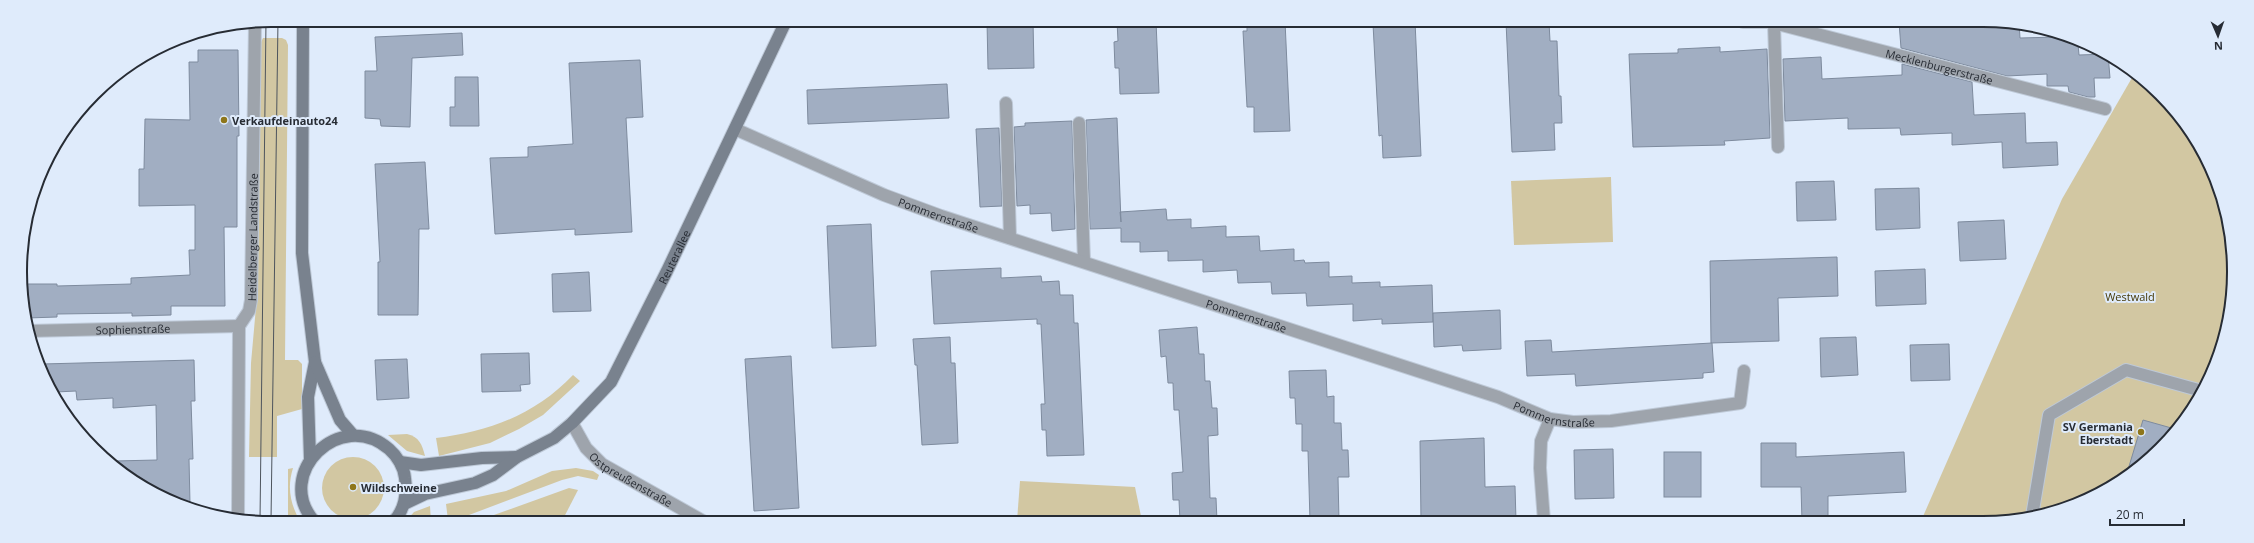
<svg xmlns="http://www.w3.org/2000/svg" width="2254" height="543" viewBox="0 0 2254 543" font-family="'Open Sans',sans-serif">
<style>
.green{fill:#d2c7a2}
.building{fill:#a1aec2;stroke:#7e8b9e}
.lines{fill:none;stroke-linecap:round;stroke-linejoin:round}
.lane-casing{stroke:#bec9d7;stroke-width:14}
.street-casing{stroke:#bec9d7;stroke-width:14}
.secondary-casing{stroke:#bec9d7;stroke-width:14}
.lane{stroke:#9ea4ac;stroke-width:12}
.street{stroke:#9ea4ac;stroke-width:12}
.secondary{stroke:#79828e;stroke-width:12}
.tram{stroke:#4d545d;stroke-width:1}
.poi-dot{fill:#8e761a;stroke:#dfebfb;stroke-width:1.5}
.labels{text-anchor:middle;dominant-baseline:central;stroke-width:4;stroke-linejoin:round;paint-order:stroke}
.street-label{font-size:11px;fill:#272c34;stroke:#dfebfb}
.poi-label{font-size:11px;font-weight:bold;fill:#272c34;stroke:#dfebfb;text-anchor:start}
.park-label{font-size:11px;fill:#453805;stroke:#dfebfb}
.rim{fill:none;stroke:#272c34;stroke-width:2}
</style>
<rect width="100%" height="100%" fill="#dfebfb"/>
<g class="green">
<path d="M263 38H282L286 40 288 45 285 360H298L302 364V409L277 416V457H249L251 363 256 307 260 44Z"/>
<path d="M2133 76 2182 119 2225 207 2232 305 2208 383 2160 449 2094 497 2015 521H1921L2062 199Z"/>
<path d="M1611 177 1613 242 1514 245 1511 181Z"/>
<path d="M573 375 580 381 543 415 519 429 490 443 439 456 436 438C489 432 536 414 573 375Z"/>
<path d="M407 434C419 437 422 444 425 456L407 451 388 435Z"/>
<circle cx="353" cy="488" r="31"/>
<path d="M293 468C287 487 290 504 300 521H288V469Z"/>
<path d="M576 468 593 471 599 475 597 480 578 476 562 480 453 521 448 520 446 504 506 491 552 471Z"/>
<path d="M1020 481 1135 487 1142 521H1017Z"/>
<path d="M569 488 578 490 562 521H477Z"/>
<path d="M430 506 431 521H406L414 512Z"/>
</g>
<g class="building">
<path d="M987 21H1033L1034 68 988 69Z"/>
<path d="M1117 21H1156L1159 93 1120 94 1119 68H1115L1114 42 1118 41Z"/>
<path d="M1247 21H1285L1290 131 1254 132V107H1247L1243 31H1247Z"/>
<path d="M1377 21H1415L1421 156 1383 158 1382 135 1379 136 1373 24H1377Z"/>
<path d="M1506 22H1549L1550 41H1557L1559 96H1561L1562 123H1554L1555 150 1512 152Z"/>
<path d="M1899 22H1968V25L2016 22 2019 23 2020 38 2058 37 2078 44 2079 55 2108 54 2110 78H2094L2095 97H2088L2069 92 2068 86H2047V74L2007 76 1901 48Z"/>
<path d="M462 33 463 55 412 58 410 127 381 126 380 119 365 118V71H377L375 37Z"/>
<path d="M1720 47V52L1767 49 1770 138 1724 141 1725 145 1633 147 1629 54 1678 53V49Z"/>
<path d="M198 50H238L239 136H237V227H224L225 306H171V315L132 316V313L57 314V317L27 318 25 284H57V286L131 284V278L190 275 189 250H195V205L139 206V169H144L145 119 190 120 189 62H198Z"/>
<path d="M1821 57 1822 79 1902 75V64L1972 82 1974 115 2025 113 2026 143 2057 142 2058 165 2003 168 2002 142 1952 145V133L1901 135 1900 128 1848 129V118L1785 121 1783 59Z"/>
<path d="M640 60 643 117 626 118 632 232 575 235V229L495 234 490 158 528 157V147L573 144 569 63Z"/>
<path d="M455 77H478L479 126H450V107H455Z"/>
<path d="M947 84 949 118 808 124 807 90Z"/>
<path d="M1117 118 1121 222 1120 212 1166 209 1167 220 1191 219V228L1226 226V237L1259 236 1260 251 1294 249V261L1304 260 1305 263 1329 262V277L1352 276V283L1380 282V287L1432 285 1433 322 1382 324V319L1353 321V304L1307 306 1306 293 1272 294 1271 282 1238 283 1237 270 1203 272V260L1168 261V251L1140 252V242H1121V228L1090 229 1086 120Z"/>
<path d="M1072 121 1075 229 1052 231 1051 213 1030 214V205L1017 206 1014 127 1025 126V123Z"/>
<path d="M999 128 1002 206 980 207 976 129Z"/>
<path d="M425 162 429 229H419L418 315H378V262H380L375 164Z"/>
<path d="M1834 181 1836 220 1797 221 1796 182Z"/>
<path d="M1919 188 1920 228 1876 230 1875 189Z"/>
<path d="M2004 220 2006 259 1960 261 1958 222Z"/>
<path d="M871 224 876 346 832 348 827 226Z"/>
<path d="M1837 257 1838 296 1778 298 1779 341 1711 343 1710 261Z"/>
<path d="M1001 268V278L1041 276 1042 282 1059 281 1060 295H1073L1074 323H1078L1084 455 1047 456 1046 430H1042L1041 404H1045L1041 324H1037V319L934 324 931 271Z"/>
<path d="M1925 269 1926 304 1876 306 1875 271Z"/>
<path d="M589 272 591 311 553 312 552 274Z"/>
<path d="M1500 310 1501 349 1463 351 1462 345 1434 347 1433 313Z"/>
<path d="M1197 327 1199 354H1204L1205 381H1210L1212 408H1217L1218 435 1208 436 1210 498H1216L1217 521H1180L1179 500H1173L1172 473 1183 472 1179 410H1174L1173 383H1168L1166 356 1161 357 1159 330Z"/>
<path d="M950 337 951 363H955L958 443 922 445 917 365H915L913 339Z"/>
<path d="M1856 337 1858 375 1821 377 1820 338Z"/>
<path d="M1551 340 1552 352 1712 343 1714 372 1703 373V378L1576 386 1575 374 1527 376 1525 341Z"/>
<path d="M1949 344 1950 380 1911 381 1910 345Z"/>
<path d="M529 353 530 384 520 385 521 391 482 392 481 354Z"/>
<path d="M791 356 799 508 754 511 745 359Z"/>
<path d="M407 359 409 398 377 400 375 360Z"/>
<path d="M194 360 195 401H191L193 459H189L190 504 146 489 114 461 157 460 156 405 113 408V398L77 400 76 391 56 392 42 364Z"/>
<path d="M1326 370 1327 397 1334 396V423H1341L1342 450H1348L1349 477H1338L1339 521H1310L1308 451H1302V424H1296L1295 398H1290L1289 371Z"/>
<path d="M2143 420 2175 429 2160 450 2127 473Z"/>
<path d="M1484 438 1485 487 1515 486 1516 521H1421L1420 441Z"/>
<path d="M1761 443H1796V457L1904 452 1906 492 1828 496V521H1802L1801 487H1761Z"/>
<path d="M1613 449 1614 498 1575 499 1574 450Z"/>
<rect x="1664" y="452" width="37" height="45"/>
</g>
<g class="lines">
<defs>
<g id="lane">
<path d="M1006 103 1010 238"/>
<path d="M1079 123 1084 261"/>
<path id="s1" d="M1778 147 1774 23 2105 109"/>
<path d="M2032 516 2049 415 2126 370 2202 391"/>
</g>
<g id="street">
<path d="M1743 22H1775"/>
<path id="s2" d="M735 129 884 195 941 216 1498 397 1550 419 1573 422 1611 421 1740 403 1744 371"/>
<path id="s3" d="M28 331 239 326"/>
<path id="s4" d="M572 423 586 448 602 464 703 521"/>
<path id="s5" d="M238 521 239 326 249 311 251 300 255 23"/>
<path d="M1544 521 1540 468 1541 441 1550 419"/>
</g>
<g id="secondary">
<path d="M303 20 302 253 315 362 308 397 310 459"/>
<path d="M315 362 340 420 353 435"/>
<path d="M400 462 421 465 482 458 517 457"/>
<path id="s6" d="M404 504 425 494 475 483 493 475 517 457 554 438 572 423 611 382 667 271 786 21"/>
<path d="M314 521C273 474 340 407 389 449 397 456 404 467 405 478 407 493 405 509 394 521"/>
</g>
</defs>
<use href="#lane" class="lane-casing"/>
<use href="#street" class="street-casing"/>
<use href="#secondary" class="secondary-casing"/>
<use href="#lane" class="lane"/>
<use href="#street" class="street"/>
<use href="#secondary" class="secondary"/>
<g class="tram">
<path d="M260 521 266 21"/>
<path d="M271 521 278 20"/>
</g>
</g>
<g class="poi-dot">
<circle cx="224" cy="120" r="4"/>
<circle cx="2141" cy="432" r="4"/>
<circle cx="353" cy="487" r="4"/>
</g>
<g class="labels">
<g class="street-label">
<text stroke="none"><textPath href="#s1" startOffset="295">Mecklenburgerstraße</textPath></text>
<text stroke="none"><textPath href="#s2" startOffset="221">Pommernstraße</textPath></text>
<text stroke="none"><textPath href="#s5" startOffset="287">Heidelberger Landstraße</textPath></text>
<text stroke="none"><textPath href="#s6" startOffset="386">Reuterallee</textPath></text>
<text stroke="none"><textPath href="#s2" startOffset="545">Pommernstraße</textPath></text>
<text stroke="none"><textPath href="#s3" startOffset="105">Sophienstraße</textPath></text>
<text stroke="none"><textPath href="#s2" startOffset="869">Pommernstraße</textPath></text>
<text stroke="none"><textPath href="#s4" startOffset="84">Ostpreußenstraße</textPath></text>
</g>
<g class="poi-label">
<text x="232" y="120">Verkaufdeinauto24</text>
<text x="2133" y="426" text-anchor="end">SV Germania<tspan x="2133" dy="13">Eberstadt</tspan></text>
<text x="361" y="487">Wildschweine</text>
</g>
<g class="park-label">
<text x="2130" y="296">Westwald</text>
</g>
</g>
<path d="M0 0H2254V543H0ZM271 27H1983A244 244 0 0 1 2227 271V272A244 244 0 0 1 1983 516H271A244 244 0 0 1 27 272V271A244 244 0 0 1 271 27Z" fill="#dfebfb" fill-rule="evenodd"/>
<path class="rim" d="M271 27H1983A244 244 0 0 1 2227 271V272A244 244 0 0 1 1983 516H271A244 244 0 0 1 27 272V271A244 244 0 0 1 271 27Z"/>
<g transform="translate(2218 36) rotate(178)" stroke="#dfebfb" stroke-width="3" paint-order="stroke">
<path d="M0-3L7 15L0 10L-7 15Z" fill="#272c34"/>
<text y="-6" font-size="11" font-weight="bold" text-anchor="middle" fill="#272c34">N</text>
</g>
<path d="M2110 519v6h74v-6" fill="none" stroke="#272c34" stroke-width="2"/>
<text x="2116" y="519" font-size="12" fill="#272c34" stroke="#dfebfb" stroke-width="3" paint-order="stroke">20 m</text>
</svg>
